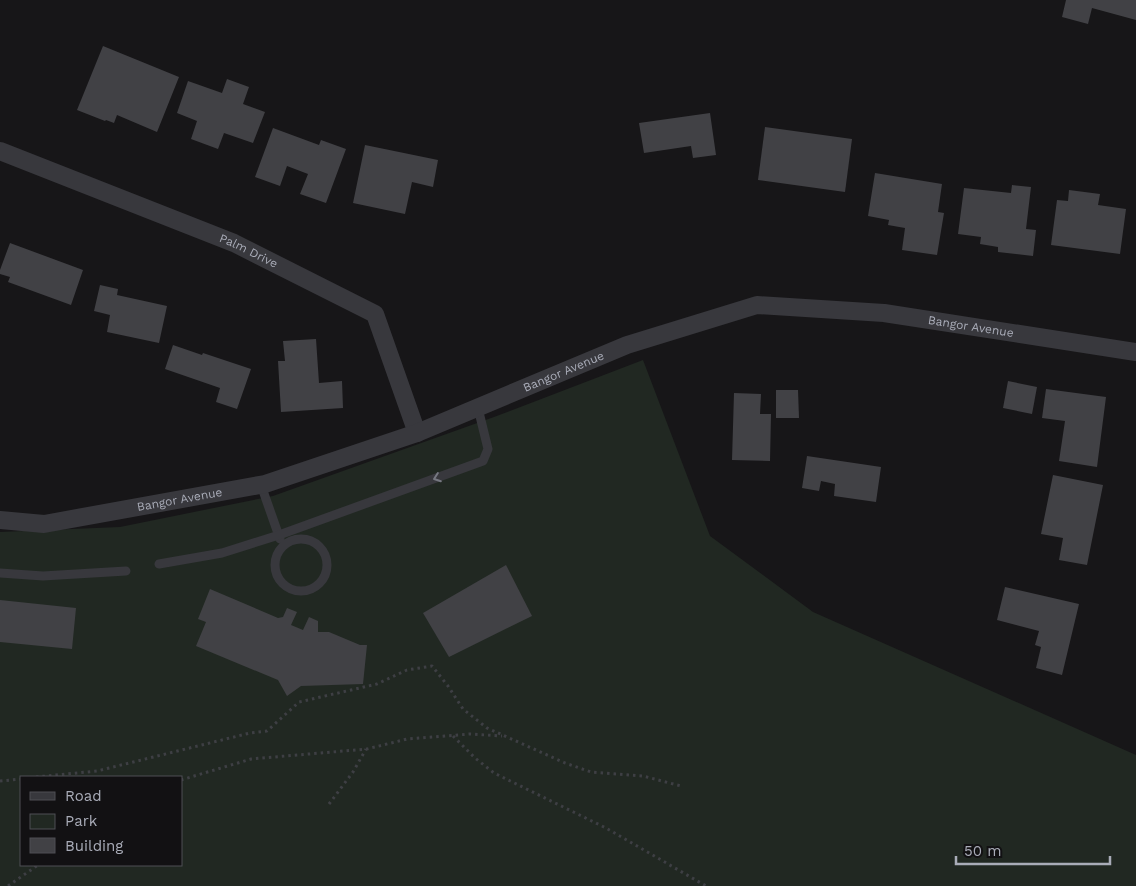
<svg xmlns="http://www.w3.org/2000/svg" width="1136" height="886" viewBox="0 0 1136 886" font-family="'Work Sans',sans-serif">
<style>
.green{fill:#212822;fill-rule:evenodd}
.building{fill:#414145}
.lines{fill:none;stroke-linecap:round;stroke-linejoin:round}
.path{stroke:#3e3f44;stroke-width:3;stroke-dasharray:2.5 4;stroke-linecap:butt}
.service{stroke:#38383d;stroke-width:9}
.minor{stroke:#38383d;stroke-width:18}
.oneway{stroke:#767881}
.labels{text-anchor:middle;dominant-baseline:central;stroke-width:4;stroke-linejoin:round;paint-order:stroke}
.street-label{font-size:12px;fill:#a9acb8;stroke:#121113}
</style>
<rect width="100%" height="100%" fill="#171618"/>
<path class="green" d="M643 360 710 536 813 612 1136 755V886H0V532L120 527 273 496 494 417ZM21 777H181V865H21Z"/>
<g class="building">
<path d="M1066 0H1136V20L1092 8 1088 24 1062 17Z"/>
<path d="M103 46 179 77 157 132 117 115 114 123 106 120 105 121 77 110Z"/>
<path d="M227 79 249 87 243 104 265 112 253 143 224 133 218 149 191 139 197 121 177 113 188 81 222 93Z"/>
<path d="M710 113 716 155 693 158 691 146 644 153 639 123Z"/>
<path d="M765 127 852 139 845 192 758 180Z"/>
<path d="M273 128 319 145 321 140 346 149 326 203 300 194 308 174 287 166 280 186 255 177Z"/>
<path d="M365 145 438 160 433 187 412 182 405 214 353 203Z"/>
<path d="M875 173 942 184 938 212 944 213 937 255 902 250 905 228 888 225 889 220 868 216Z"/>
<path d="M1012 185 1031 187 1026 229 1036 230 1033 256 998 252V247L980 244 981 237 958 234 964 188 1011 193Z"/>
<path d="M1069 190 1100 194 1098 205 1126 209 1120 254 1051 245 1057 200 1068 201Z"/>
<path d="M10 243 83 270 71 305 8 282 10 277 0 274V270Z"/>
<path d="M100 285 118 289 117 295 167 306 159 343 107 332 110 315 94 311Z"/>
<path d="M316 339 319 383 342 381 343 408 281 412 278 361H285L283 341Z"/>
<path d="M173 345 202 355 203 353 251 369 237 409 216 402 220 388 165 369Z"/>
<path d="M1008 381 1037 387 1032 414 1003 408Z"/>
<path d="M1046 389 1106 397 1097 467 1059 461 1065 421 1042 418Z"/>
<path d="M776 390H798L799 418H776Z"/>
<path d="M734 393 761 394 760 414H771L770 461 732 460Z"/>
<path d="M807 456 881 467 876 502 834 496 835 484 821 481 819 491 802 488Z"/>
<path d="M1053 475 1103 485 1087 565 1059 560 1063 538 1041 534Z"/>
<path d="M506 565 532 616 449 657 423 613Z"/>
<path d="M1005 587 1079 604 1062 675 1036 668 1041 647 1035 645 1039 631 997 620Z"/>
<path d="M210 589 278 618 283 617 287 608 297 612 291 625 303 630 309 617 318 621V632H329L360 645H367L363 684 301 686 287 696 278 680 196 646 206 622 198 619Z"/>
<path d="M0 600 76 608 72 649 0 642Z"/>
</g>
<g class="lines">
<g class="path">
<path d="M453 736 475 758 494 773 606 828 706 886"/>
<path d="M36 777 97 771 250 733 267 731 299 702 377 684 407 670 432 666 448 686 463 709 487 728 565 763 591 772 643 776 681 786"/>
<path d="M181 780 251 759 367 749 407 739 470 734 502 736"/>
<path d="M0 781 21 779"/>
<path d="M329 804 353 772 366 749"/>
<path d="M8 886 38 865"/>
</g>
<g class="service">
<path d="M261 485 280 539"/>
<circle cx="301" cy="565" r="26"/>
<path d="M159 564 222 553 279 535 483 461 488 449 478 408"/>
<path d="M0 573 43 576 126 571"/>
</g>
<g class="minor">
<path id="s1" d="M0 151 234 243 375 314 417 433"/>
<path id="s2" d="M0 520 44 524 265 484 417 433 627 345 757 305 884 313 1136 352"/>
</g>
</g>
<defs><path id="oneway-chevron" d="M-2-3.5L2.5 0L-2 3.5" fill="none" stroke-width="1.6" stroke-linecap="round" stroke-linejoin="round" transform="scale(1.25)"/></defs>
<use class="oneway" href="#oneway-chevron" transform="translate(437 478) rotate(160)"/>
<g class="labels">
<g class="street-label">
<text stroke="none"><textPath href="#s1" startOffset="268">Palm Drive</textPath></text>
<text stroke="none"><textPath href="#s2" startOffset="1008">Bangor Avenue</textPath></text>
<text stroke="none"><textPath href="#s2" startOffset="588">Bangor Avenue</textPath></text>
<text stroke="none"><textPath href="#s2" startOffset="182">Bangor Avenue</textPath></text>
</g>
</g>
<rect x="20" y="776" width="162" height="90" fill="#121113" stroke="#4e4f55"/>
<rect x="30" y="792" width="25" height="8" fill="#38383d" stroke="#4e4f55"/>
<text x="65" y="801" font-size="15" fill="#a9acb8">Road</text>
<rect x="30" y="814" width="25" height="15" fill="#212822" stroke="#4e4f55"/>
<text x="65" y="826" font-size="15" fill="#a9acb8">Park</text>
<rect x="30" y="838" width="25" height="15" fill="#414145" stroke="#4e4f55"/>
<text x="65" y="851" font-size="15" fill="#a9acb8">Building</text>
<path d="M956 856v8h154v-8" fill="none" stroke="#a9acb8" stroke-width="2.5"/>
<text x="964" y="856" font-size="15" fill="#a9acb8" stroke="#121113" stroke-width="4" paint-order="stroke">50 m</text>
</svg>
